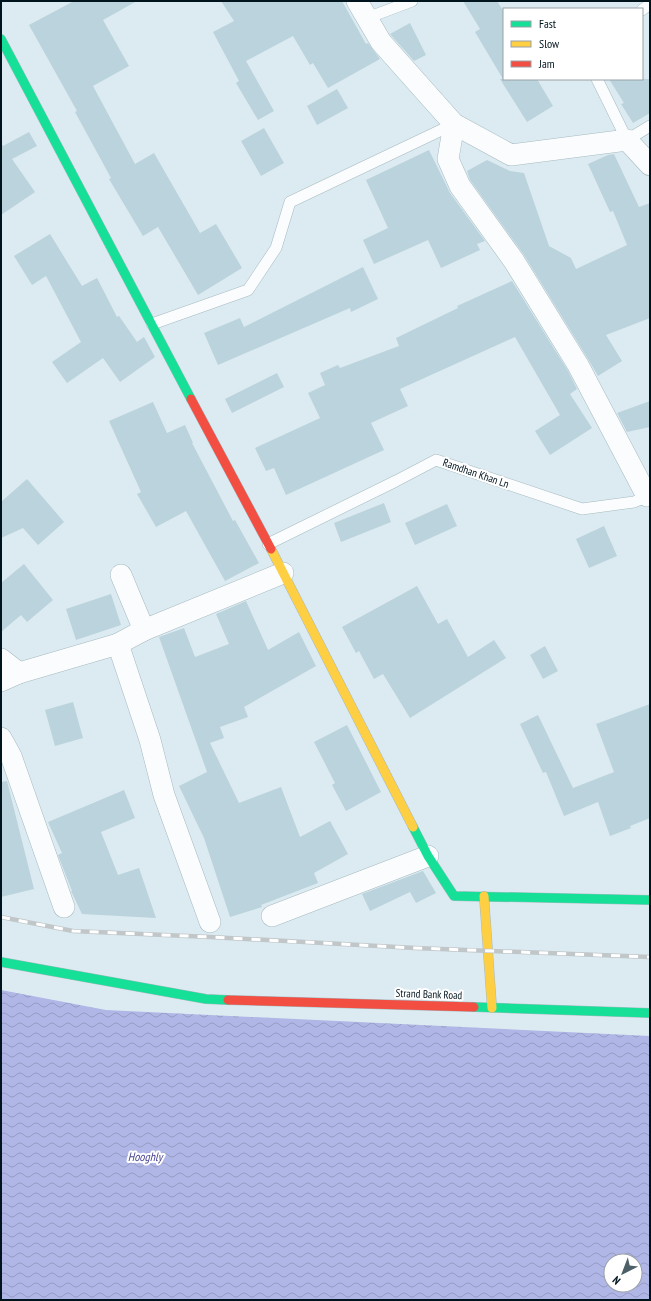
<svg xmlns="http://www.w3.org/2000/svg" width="651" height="1301" viewBox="0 0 651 1301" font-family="'PT Sans Narrow',sans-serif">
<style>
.water{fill:url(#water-waves);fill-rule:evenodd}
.building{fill:#bbd3dc}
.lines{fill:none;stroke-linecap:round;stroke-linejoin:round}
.lane-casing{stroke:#a6bac1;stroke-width:12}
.street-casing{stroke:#a6bac1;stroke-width:22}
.fast-casing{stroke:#a6bac1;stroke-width:10}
.slow-casing{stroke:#a6bac1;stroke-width:10}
.jam-casing{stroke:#a6bac1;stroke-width:10}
.lane{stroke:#fafcfd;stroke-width:11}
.street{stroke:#fafcfd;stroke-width:21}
.fast{stroke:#16e098;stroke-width:9}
.slow{stroke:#ffcf43;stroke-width:9}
.jam{stroke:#f24e42;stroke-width:9}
.rail-casing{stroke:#c1c6c8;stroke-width:4.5}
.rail{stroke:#fff;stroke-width:3;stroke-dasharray:9;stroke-linecap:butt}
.labels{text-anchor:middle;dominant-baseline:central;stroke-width:4;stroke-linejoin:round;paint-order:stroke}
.street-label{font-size:11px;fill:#00141d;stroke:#fff}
.water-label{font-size:12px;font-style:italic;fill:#4b4796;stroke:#fff}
</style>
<defs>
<pattern id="water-waves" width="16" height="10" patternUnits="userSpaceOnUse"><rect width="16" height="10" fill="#b0b6e6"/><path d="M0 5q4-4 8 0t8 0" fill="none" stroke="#969cc5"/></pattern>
</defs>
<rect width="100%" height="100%" fill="#dcebf1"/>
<path class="water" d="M1 990 106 1010 650 1036V1300H1ZM611 1261H635V1285H611Z"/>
<g class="building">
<path d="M74 1H137L103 20 129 66 93 86 135 164 154 153 200 233 216 224 242 268 198 295 158 227 143 236 109 179 111 178 75 112 77 111 29 25Z"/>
<path d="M221 1H342L366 44 368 43 380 59 328 88 313 63 310 65 293 36 246 61 274 111 258 120 236 83 239 81 213 32 234 21Z"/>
<path d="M463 1H497L504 12V79H537L553 106 527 122 500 79H503L475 32 480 29Z"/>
<path d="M410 23 426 55 414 61 390 34Z"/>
<path d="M609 79H650V113L633 123 621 104 624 103Z"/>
<path d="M337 89 348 108 317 125 307 106Z"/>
<path d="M264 128 284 163 261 176 241 141Z"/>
<path d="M29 132 37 146 12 159 35 192 1 215V143L3 146Z"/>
<path d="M429 150 450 193 485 241 477 244 480 250 441 268 428 240 374 264 363 240 388 228 366 180Z"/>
<path d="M614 154 639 207 650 203V318L606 335 622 361 598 376 588 359 524 255 470 180 467 171 487 160 510 171 524 173 549 246 571 258 576 269 627 245 613 211 610 212 588 164 608 155Z"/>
<path d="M50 234 82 286 97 278 117 317 119 316 137 342 144 337 155 357 120 382 103 358 67 383 52 362 81 342 46 276 32 285 14 256Z"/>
<path d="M363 267 378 299 351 312 350 308 218 365 204 333 240 318 244 327Z"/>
<path d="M512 281 568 371 577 389 570 394 592 428 550 455 535 431 560 415 515 337 400 389 408 406 371 423 384 450 286 495 274 468 266 471 255 448 320 418 308 393 325 385 320 373 338 365 340 368 399 346 396 338 458 308 457 306Z"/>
<path d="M277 373 284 387 232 413 225 399Z"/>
<path d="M650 401V427L627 432 617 413Z"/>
<path d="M153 402 167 433 185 425 193 443H192L233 521 235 520 259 563 225 581 186 511 156 527 137 494 141 492 109 421Z"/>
<path d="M27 479 64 522 38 545 23 528 1 538V502Z"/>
<path d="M384 503 391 522 341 542 334 523Z"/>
<path d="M447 504 457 526 415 545 405 523Z"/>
<path d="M604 526 617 556 589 568 576 539Z"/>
<path d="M24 564 53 600 27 622 21 615 1 632V583Z"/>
<path d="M417 586 438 624 447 619 468 657 494 640 506 658 410 718 383 674 374 679 359 651 356 653 342 627Z"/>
<path d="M111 594 121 625 76 640 66 609Z"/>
<path d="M246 601 268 650 299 632 316 666 244 707 248 717 220 727 224 738 210 743 239 803 281 787 300 837 330 821 348 854 314 873 318 883 261 905 262 907 230 917 204 838 179 786 207 772 159 637 184 628 195 657 229 644 216 614Z"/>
<path d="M545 646 558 671 543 679 530 655Z"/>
<path d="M73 702 83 738 55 746 45 710Z"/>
<path d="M650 704V818L630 826 631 828 610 836 598 802 564 816 546 772 543 773 520 724 538 715 573 788 614 772 596 724Z"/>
<path d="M347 725 381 792 346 811 332 785 335 783 314 742Z"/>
<path d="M7 781 34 889 1 897V782Z"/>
<path d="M124 790 135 818 101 832 118 875 139 868 156 918 82 914 72 893 71 892 72 891 58 855 62 853 48 822Z"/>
<path d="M423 871 436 893 416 903 410 892 370 911 362 894Z"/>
</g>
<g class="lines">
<defs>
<g id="lane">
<path d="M642 10 650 4"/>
<path d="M367 18 412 1"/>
<path d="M597 79 627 140 650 126"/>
<path d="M152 324 248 290 276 248 290 202 454 124"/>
<path d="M268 544 396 481 436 460 582 509 634 502 650 495"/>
</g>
<g id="street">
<path d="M357 1 381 42 454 124 511 155 627 140 650 165"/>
<path d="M454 124 448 159 460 186 514 261 578 365 647 496"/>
<path d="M121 575 144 630"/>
<path d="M118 644 150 740 164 795 210 922"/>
<path d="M1 659 19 673"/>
<path d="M1 681 19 673 118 644 144 630 283 573"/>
<path d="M1 738 11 756 64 907"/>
<path d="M272 916 428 856"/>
</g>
<g id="fast">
<path d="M1 39 191 399"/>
<path d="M413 827 428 856 454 896 650 900"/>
<path d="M1 962 206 999 228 1000"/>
<path d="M474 1007 650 1013"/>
</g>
<g id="slow">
<path d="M271 549 413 827"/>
<path d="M484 896 492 1008"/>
</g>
<g id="jam">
<path d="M191 399 271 549"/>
<path d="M228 1000 474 1007"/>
</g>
</defs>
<use href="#lane" class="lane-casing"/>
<use href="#street" class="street-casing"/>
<use href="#fast" class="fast-casing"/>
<use href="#slow" class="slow-casing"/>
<use href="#jam" class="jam-casing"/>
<use href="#lane" class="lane"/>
<use href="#street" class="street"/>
<use href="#fast" class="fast"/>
<use href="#slow" class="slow"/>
<use href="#jam" class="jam"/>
<defs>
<path id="rail" d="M1 917 73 931 210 937 415 948 650 957"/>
</defs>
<use href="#rail" class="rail-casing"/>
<use href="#rail" class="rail"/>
</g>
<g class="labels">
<g class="street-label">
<text transform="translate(476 473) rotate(19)">Ramdhan Khan Ln</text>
<text transform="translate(429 994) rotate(2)">Strand Bank Road</text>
</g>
<g class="water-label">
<text x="145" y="1156">Hooghly</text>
</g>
</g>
<rect width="651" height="1301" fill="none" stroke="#00141d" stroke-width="4"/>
<rect x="503" y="8" width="140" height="72" fill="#ffffff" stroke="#99a1a5"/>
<rect x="511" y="21" width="20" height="6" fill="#16e098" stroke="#99a1a5"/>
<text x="539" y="28" font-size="12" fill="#00141d">Fast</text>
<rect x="511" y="41" width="20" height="6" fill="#ffcf43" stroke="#99a1a5"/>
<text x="539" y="48" font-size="12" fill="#00141d">Slow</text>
<rect x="511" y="61" width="20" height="6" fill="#f24e42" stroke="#99a1a5"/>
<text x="539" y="68" font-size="12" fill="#00141d">Jam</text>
<g transform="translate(623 1273) rotate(222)"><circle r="19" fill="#ffffff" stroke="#99a1a5"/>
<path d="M0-3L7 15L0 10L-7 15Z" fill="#4d5f67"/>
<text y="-6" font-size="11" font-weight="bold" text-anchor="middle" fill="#00141d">N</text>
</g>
</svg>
